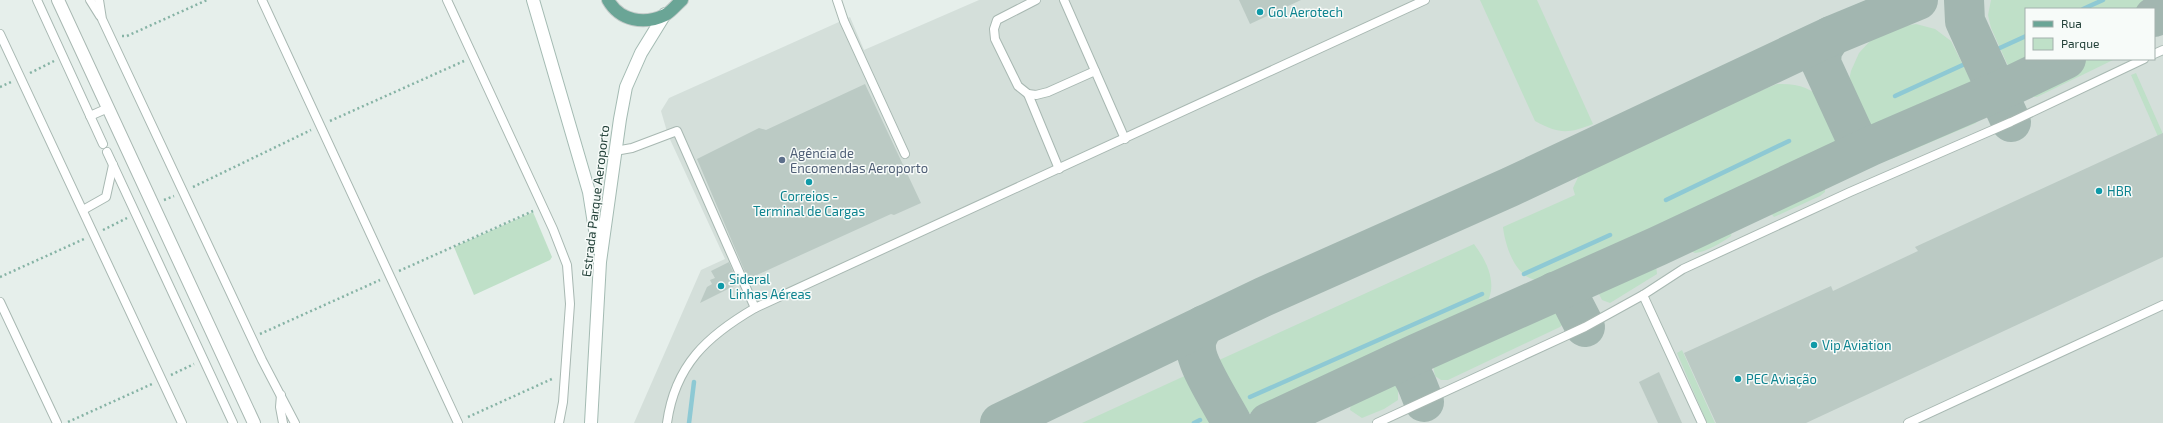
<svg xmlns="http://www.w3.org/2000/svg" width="2163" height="423" viewBox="0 0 2163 423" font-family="'Exo 2',sans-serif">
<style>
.built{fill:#d4dfda;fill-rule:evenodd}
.green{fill:#bfe0c8}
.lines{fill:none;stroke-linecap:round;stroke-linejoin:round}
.stream{stroke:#8ec9d4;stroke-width:4.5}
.taxiway{stroke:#a2b6b0;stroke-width:40}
.building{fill:#bbcac4}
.lane-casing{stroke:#a8b8b2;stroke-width:10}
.street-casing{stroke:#a8b8b2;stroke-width:14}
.secondary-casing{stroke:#a4bbb3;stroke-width:14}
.primary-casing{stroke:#c2cac8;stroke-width:14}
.path{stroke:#86b3a5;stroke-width:2.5;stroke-dasharray:2 3;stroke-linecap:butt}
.lane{stroke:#fff;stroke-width:8}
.street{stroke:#fff;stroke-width:12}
.secondary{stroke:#fff;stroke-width:12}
.primary{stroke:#6aa596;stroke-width:12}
.culture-dot{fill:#0f9aa8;stroke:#f7fbf9;stroke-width:1.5}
.service-dot{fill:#5c6f8a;stroke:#f7fbf9;stroke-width:1.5}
.labels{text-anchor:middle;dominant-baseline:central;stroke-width:3;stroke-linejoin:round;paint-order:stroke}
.culture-label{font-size:13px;fill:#0d838f;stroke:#f7fbf9;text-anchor:start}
.service-label{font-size:13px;fill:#4e5e75;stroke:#f7fbf9;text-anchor:start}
.street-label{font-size:13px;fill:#24423a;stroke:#f7fbf9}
</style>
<rect width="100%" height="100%" fill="#e6efeb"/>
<path class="built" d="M979 0H2163V423H634L701 270 725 259 668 135 661 111 669 98 850 17 864 50ZM2026 9H2154V59H2026Z"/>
<g class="green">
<path d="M1480 0H1537L1593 124C1568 134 1559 134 1535 121Z"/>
<path d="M1991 0H2156L2137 9H2026V59H2029L2009 68 1991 28 1988 15Z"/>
<path d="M1916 24 1935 29 1951 41 1973 85 1878 128 1864 123 1856 116 1847 89 1851 71 1859 53 1871 40 1893 28Z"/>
<path d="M2089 59H2115L2037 97H2031L2028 95 2027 90 2029 86Z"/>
<path d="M2136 73 2163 134V148L2131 75Z"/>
<path d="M1777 84C1818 82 1831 105 1841 141L1836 146 1548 279C1544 280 1540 281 1536 280 1515 277 1505 245 1503 227L1575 195 1573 188 1580 173 1723 106Z"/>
<path d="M1977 111 1979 119 1976 123 1891 159H1887L1885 156 1891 148Z"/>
<path d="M1822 183 1825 187V192L1820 196 1774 217 1770 212V207L1777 201Z"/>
<path d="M533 212 552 257 550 260 474 295 454 247Z"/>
<path d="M1728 225 1732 230 1731 236C1721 243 1706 252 1695 253L1691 251C1692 235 1716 231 1728 225Z"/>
<path d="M1474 244C1489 264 1500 289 1482 310L1257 413C1250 413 1244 414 1238 410 1227 404 1219 373 1217 361Z"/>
<path d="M1650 261 1656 265 1657 274 1610 303 1602 300 1599 294 1603 283Z"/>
<path d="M1553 307 1562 311 1567 320 1560 327 1448 380H1441L1435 376 1433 366 1437 359 1546 308Z"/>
<path d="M1682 350 1715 423H1707L1677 353Z"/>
<path d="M1191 373C1198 389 1209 405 1209 423H1082Z"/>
<path d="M1383 382 1393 383 1398 387V400L1384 409 1362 418 1350 410 1352 398Z"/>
</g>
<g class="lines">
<g class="stream">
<path d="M2083 9 2103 0"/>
<path d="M1895 96 2026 36"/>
<path d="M1666 200 1789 141"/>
<path d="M1524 274 1610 235"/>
<path d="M1250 397 1482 294"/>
<path d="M689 423 694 382"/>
<path d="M1194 423 1200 420"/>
</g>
<g class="taxiway">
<path d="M1964 0 1965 21 2011 122"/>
<path d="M2154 17 2163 13"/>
<path d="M1831 36 1822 50 1821 63 1856 139"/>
<path d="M1554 292 1564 291 1568 294 1585 327"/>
<path d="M1204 325C1200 332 1195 339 1196 348 1196 364 1223 406 1232 423"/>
<path d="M1395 364C1414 367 1417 386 1424 402"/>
<path d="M1000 423 1263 297 1510 187 1831 36 1918 0"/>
<path d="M1268 423 1416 354 1658 246 1871 146 2010 86 2066 59"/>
</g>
</g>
<g class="building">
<path d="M1239 0H1301L1250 24Z"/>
<path d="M865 84 921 203 894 215 891 214 748 279 697 159 759 128 766 130Z"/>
<path d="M2163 133V257L1806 423H1716L1684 353 1831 286 1833 291 1918 251 1915 247Z"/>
<path d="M729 262 738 284 700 303 707 287 712 284 710 280 715 278 711 271Z"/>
<path d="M1659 372 1682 423H1658L1639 382Z"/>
</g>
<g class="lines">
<defs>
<g id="lane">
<path d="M37 0 103 144"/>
<path d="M90 0 100 16"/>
<path d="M99 0 102 19 262 360 295 423"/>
<path d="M262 0 458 423"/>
<path d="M447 0 553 229 567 265 570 304 563 402 559 423"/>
<path d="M837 0 844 21 905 154"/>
<path d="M1036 0 997 20 994 29 995 39 1018 86 1028 94 1036 95 1048 92 1095 71"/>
<path d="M1064 0 1125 139"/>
<path d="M0 34 182 423"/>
<path d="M2154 54 2163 50"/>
<path d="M1028 94 1059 169"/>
<path d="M90 116 108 108"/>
<path d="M615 151 632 148 677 131 755 308"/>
<path d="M107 152 233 423"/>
<path d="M83 210 106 197 113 165"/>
<path d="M1643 295 1683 269 1850 192 2011 122 2144 59"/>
<path d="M0 302 57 423"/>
<path d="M281 395 280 407 283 423"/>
<path d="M667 423C675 365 707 336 755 308L1425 0"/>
<path d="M1377 423 1585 327 1643 295 1702 423"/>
<path d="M1908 423 2163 305"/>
</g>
<path id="street" d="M58 0 254 423"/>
<g id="secondary">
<path d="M533 0 589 192 598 249"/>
<path d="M591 423 600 262 620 119 626 87 641 53 665 14"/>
</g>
<path id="primary" d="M608 0C620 21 644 25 665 15 671 12 677 4 682 0"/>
</defs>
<use href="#lane" class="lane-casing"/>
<use href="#street" class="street-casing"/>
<use href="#secondary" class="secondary-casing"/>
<use href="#primary" class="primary-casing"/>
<g class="path">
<path d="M122 36H127L207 0"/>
<path d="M30 73 54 61"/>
<path d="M0 87 11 82"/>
<path d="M330 121 464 61"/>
<path d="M193 187 311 130"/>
<path d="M164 200 174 196"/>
<path d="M103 230 127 218"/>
<path d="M399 271 533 211"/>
<path d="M0 277 84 239"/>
<path d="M260 334 380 280"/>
<path d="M171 375 194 364"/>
<path d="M468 417 554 378"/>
<path d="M68 422 152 384"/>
</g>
<use href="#lane" class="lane"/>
<use href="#street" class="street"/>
<use href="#secondary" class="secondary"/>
<use href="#primary" class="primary"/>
</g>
<g class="culture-dot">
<circle cx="1260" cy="12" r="4"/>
<circle cx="809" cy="182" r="4"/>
<circle cx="2099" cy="191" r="4"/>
<circle cx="721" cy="286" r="4"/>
<circle cx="1814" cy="345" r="4"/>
<circle cx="1738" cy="379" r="4"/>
</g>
<circle class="service-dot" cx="782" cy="160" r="4"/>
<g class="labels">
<g class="culture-label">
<text x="1268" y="12">Gol Aerotech</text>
<text x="2107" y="191">HBR</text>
<text x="809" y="196" text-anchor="middle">Correios -<tspan x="809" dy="15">Terminal de Cargas</tspan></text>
<text x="729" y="279">Sideral<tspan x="729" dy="15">Linhas Aéreas</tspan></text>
<text x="1822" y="345">Vip Aviation</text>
<text x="1746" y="379">PEC Aviação</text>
</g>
<g class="service-label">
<text x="790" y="153">Agência de<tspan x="790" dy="15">Encomendas Aeroporto</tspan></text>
</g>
<g class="street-label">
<text transform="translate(595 201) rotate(-83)">Estrada Parque Aeroporto</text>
</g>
</g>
<rect x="2025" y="8" width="130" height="52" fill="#f7fbf9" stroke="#a3b1ad"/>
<rect x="2033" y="21" width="20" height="6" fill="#6aa596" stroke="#a3b1ad"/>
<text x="2061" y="28" font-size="12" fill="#24423a">Rua</text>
<rect x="2033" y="38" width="20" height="12" fill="#bfe0c8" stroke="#a3b1ad"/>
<text x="2061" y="48" font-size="12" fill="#24423a">Parque</text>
</svg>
